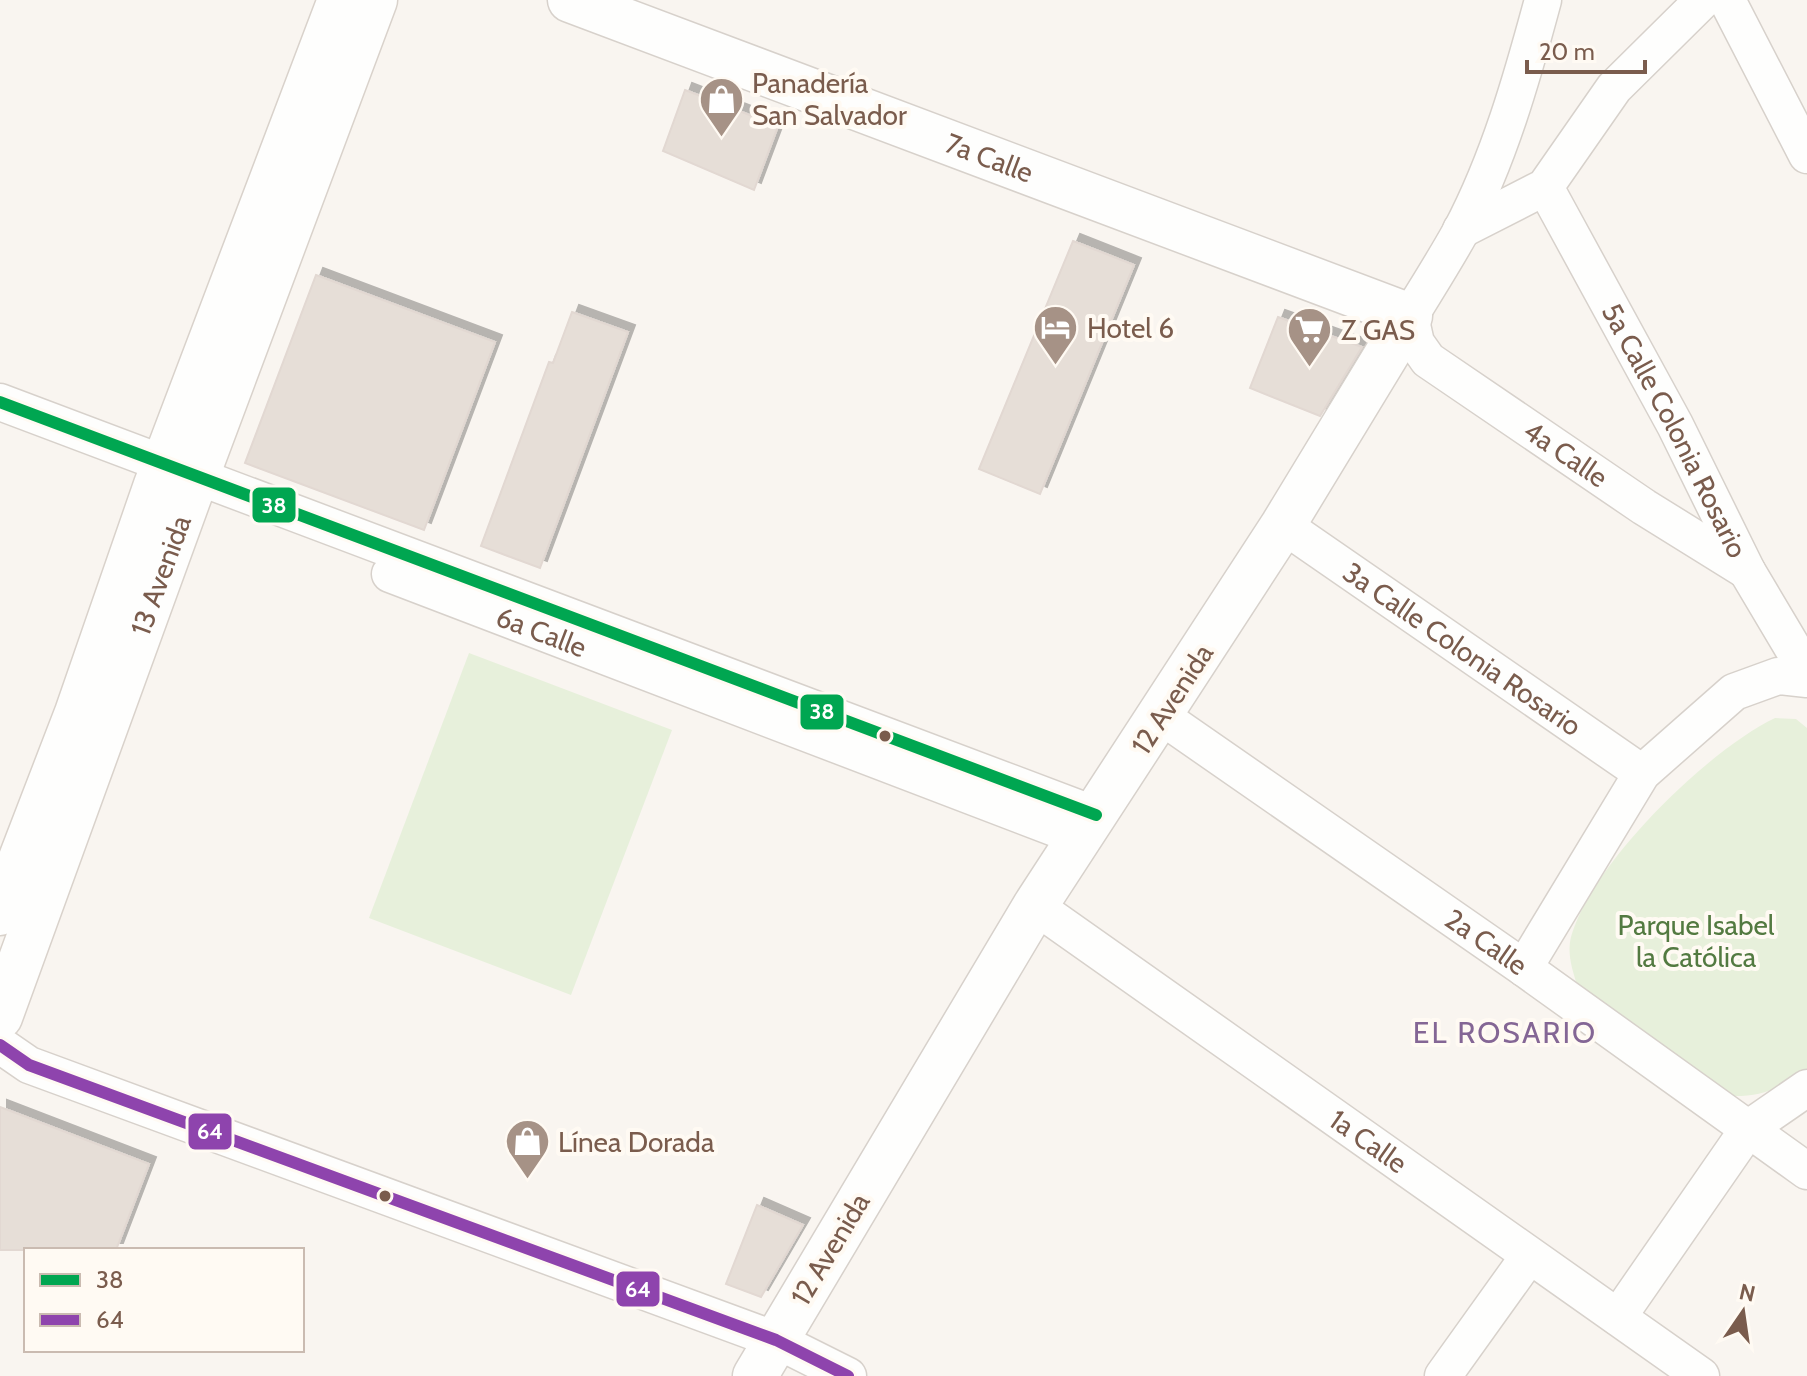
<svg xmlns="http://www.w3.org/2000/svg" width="1807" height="1376" viewBox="0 0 1807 1376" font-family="Cabin,sans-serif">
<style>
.green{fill:#e7f0db}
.building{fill:#e6ded7;stroke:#e2d8d2;stroke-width:2;filter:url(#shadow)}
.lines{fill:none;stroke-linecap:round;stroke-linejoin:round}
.minor-casing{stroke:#d7d1cb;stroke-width:39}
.tertiary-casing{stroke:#d7d1cb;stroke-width:47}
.secondary-casing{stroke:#d9d2cb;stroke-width:47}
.minor{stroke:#fefefd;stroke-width:36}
.tertiary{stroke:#fefefd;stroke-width:44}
.secondary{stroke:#fefefd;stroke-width:44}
.bus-1-casing{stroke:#fffaf3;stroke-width:18}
.bus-2-casing{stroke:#fffaf3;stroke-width:18}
.bus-1{stroke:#00a651;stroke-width:12}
.bus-2{stroke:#8e44ad;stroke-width:12}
.bus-dot{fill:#7a5c4d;stroke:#fffaf3;stroke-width:3}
.labels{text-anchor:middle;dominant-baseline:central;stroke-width:8;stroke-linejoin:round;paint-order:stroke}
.poi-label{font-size:28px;fill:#7a5c4d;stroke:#fffaf3;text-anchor:start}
.street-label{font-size:28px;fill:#7a5c4d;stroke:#fffaf3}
.park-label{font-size:28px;fill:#537a41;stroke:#fffaf3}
.neighbourhood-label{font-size:30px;letter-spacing:2px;fill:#846695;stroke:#fffaf3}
.line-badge{stroke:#fffaf3;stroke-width:3}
.badge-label{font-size:22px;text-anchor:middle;font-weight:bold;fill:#fff}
</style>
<defs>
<filter id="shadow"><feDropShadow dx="7" dy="-7" stdDeviation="0" flood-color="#0004"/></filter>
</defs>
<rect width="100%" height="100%" fill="#f9f5f0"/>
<g class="green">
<path d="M469 653 672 730 571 995 369 918Z"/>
<path d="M1775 718 1796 719 1807 728V1069C1782 1088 1762 1097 1730 1096L1577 985C1572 969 1567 953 1571 937 1591 864 1708 750 1775 718Z"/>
</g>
<g class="building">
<path d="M685 90 778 126 754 190 663 151Z"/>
<path d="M1073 241 1134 265 1040 494 979 469Z"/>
<path d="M316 275 495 342 424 530 245 463Z"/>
<path d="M572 312 628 332 540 568 481 546 549 362 553 363Z"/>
<path d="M1278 317 1362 347 1320 416 1250 388Z"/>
<path d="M0 1107 149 1164 116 1250H0Z"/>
<path d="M757 1205 803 1225 761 1297 726 1284Z"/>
</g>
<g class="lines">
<defs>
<g id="minor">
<path id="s1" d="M1543 0C1522 78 1499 159 1461 231 1445 260 1427 288 1410 316L1416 343 1428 360 1644 507 1747 571"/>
<path d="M1727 0 1807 155"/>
<path id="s2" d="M1545 187 1675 425 1747 571 1807 672"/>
<path d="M1461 230 1545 187 1614 88 1703 0"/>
<path d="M0 402 1096 815"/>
<path id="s3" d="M1283 525 1642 773"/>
<path id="s4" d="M390 574 1081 838"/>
<path id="s5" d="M1161 716 1524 968 1807 1171"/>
<path id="s6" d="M1035 906 1701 1376"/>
<path d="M1524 968 1642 773 1734 692 1778 676 1807 679"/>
<path d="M0 1045 29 1065 776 1340 848 1376"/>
<path d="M1618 1317 1749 1128 1807 1088"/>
<path d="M1443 1376 1529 1256"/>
</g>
<g id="tertiary">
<path id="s7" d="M570 0 1410 316 1283 525 1035 906 755 1376"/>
</g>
<g id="secondary">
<path d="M0 913 77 713 156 485 340 0"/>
<path id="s8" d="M0 1017 189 497 375 0"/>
</g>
</defs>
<use href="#minor" class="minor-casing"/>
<use href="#tertiary" class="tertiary-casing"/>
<use href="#secondary" class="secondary-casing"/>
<use href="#minor" class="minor"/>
<use href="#tertiary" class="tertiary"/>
<use href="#secondary" class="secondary"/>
<defs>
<path id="bus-1" d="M0 402 1096 815"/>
<path id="bus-2" d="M0 1045 29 1065 776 1340 848 1376"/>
</defs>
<use href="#bus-1" class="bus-1-casing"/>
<use href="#bus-2" class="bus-2-casing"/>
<use href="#bus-1" class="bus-1"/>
<use href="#bus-2" class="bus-2"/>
</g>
<defs>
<symbol id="shop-pin" viewBox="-11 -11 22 30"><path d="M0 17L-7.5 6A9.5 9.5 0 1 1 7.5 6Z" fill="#a69286" stroke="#fffaf3"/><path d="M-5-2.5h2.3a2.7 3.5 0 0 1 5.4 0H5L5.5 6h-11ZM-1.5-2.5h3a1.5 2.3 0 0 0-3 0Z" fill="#fff"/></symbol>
<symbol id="hotel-pin" viewBox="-11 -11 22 30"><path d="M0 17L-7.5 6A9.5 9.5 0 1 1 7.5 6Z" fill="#a69286" stroke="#fffaf3"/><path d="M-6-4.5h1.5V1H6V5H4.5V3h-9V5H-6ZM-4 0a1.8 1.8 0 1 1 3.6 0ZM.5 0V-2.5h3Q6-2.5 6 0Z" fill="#fff"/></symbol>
<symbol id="supermarket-pin" viewBox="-11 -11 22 30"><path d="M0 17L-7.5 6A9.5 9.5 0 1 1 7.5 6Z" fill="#a69286" stroke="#fffaf3"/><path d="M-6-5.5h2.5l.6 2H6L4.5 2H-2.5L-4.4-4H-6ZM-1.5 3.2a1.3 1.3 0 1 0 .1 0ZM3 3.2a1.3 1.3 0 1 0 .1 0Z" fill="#fff"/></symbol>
</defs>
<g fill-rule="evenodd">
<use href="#shop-pin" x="696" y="74" width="51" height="69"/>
<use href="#hotel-pin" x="1030" y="302" width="51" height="69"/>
<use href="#supermarket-pin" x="1284" y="304" width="51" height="69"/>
<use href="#shop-pin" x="502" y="1116" width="51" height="69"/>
</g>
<g class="bus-dot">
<circle cx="885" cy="736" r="7"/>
<circle cx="385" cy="1196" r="7"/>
</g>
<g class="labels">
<g class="poi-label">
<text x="752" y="83">Panadería<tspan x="752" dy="32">San Salvador</tspan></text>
<text x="1087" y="328">Hotel 6</text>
<text x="1341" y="330">Z GAS</text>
<text x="558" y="1142">Línea Dorada</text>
</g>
<g class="street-label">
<text stroke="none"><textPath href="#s7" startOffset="448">7a Calle</textPath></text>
<text stroke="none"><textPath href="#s2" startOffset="276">5a Calle Colonia Rosario</textPath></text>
<text stroke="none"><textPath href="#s1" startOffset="560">4a Calle</textPath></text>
<text stroke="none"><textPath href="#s8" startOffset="470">13 Avenida</textPath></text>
<text stroke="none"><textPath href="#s4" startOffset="162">6a Calle</textPath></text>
<text stroke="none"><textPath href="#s3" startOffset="218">3a Calle Colonia Rosario</textPath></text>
<text transform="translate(1172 699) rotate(-57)">12 Avenida</text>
<text stroke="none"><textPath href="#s5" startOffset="396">2a Calle</textPath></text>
<text stroke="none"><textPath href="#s6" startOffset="408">1a Calle</textPath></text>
<text transform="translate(830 1249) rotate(-59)">12 Avenida</text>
</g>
<g class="park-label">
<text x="1696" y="925">Parque Isabel<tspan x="1696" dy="32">la Católica</tspan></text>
</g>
<g class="neighbourhood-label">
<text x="1505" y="1032">EL ROSARIO</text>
</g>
</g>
<g class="line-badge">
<rect x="251" y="486" width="46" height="38" rx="8" fill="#00a651"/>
<rect x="799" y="693" width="46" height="38" rx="8" fill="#00a651"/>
<rect x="187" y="1112" width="46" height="39" rx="8" fill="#8e44ad"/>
<rect x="615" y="1270" width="46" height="38" rx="8" fill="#8e44ad"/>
</g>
<g class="badge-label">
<text x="274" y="513">38</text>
<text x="822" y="719">38</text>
<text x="210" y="1139">64</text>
<text x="638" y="1297">64</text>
</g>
<rect x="24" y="1248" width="280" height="104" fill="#fffaf3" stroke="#cabbb1" stroke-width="2"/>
<rect x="40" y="1274" width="40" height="12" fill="#00a651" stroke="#cabbb1" stroke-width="2"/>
<text x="96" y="1288" font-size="24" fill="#7a5c4d">38</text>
<rect x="40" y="1314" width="40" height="12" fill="#8e44ad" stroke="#cabbb1" stroke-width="2"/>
<text x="96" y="1328" font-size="24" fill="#7a5c4d">64</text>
<g transform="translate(1743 1312) rotate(13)" stroke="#fffaf3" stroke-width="6" paint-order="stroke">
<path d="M0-6L14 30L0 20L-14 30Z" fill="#7a5c4d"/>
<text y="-12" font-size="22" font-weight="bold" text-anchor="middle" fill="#7a5c4d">N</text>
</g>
<path d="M1527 60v12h118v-12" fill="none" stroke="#7a5c4d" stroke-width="4"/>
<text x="1539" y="60" font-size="24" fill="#7a5c4d" stroke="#fffaf3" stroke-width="6" paint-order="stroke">20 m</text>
</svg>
